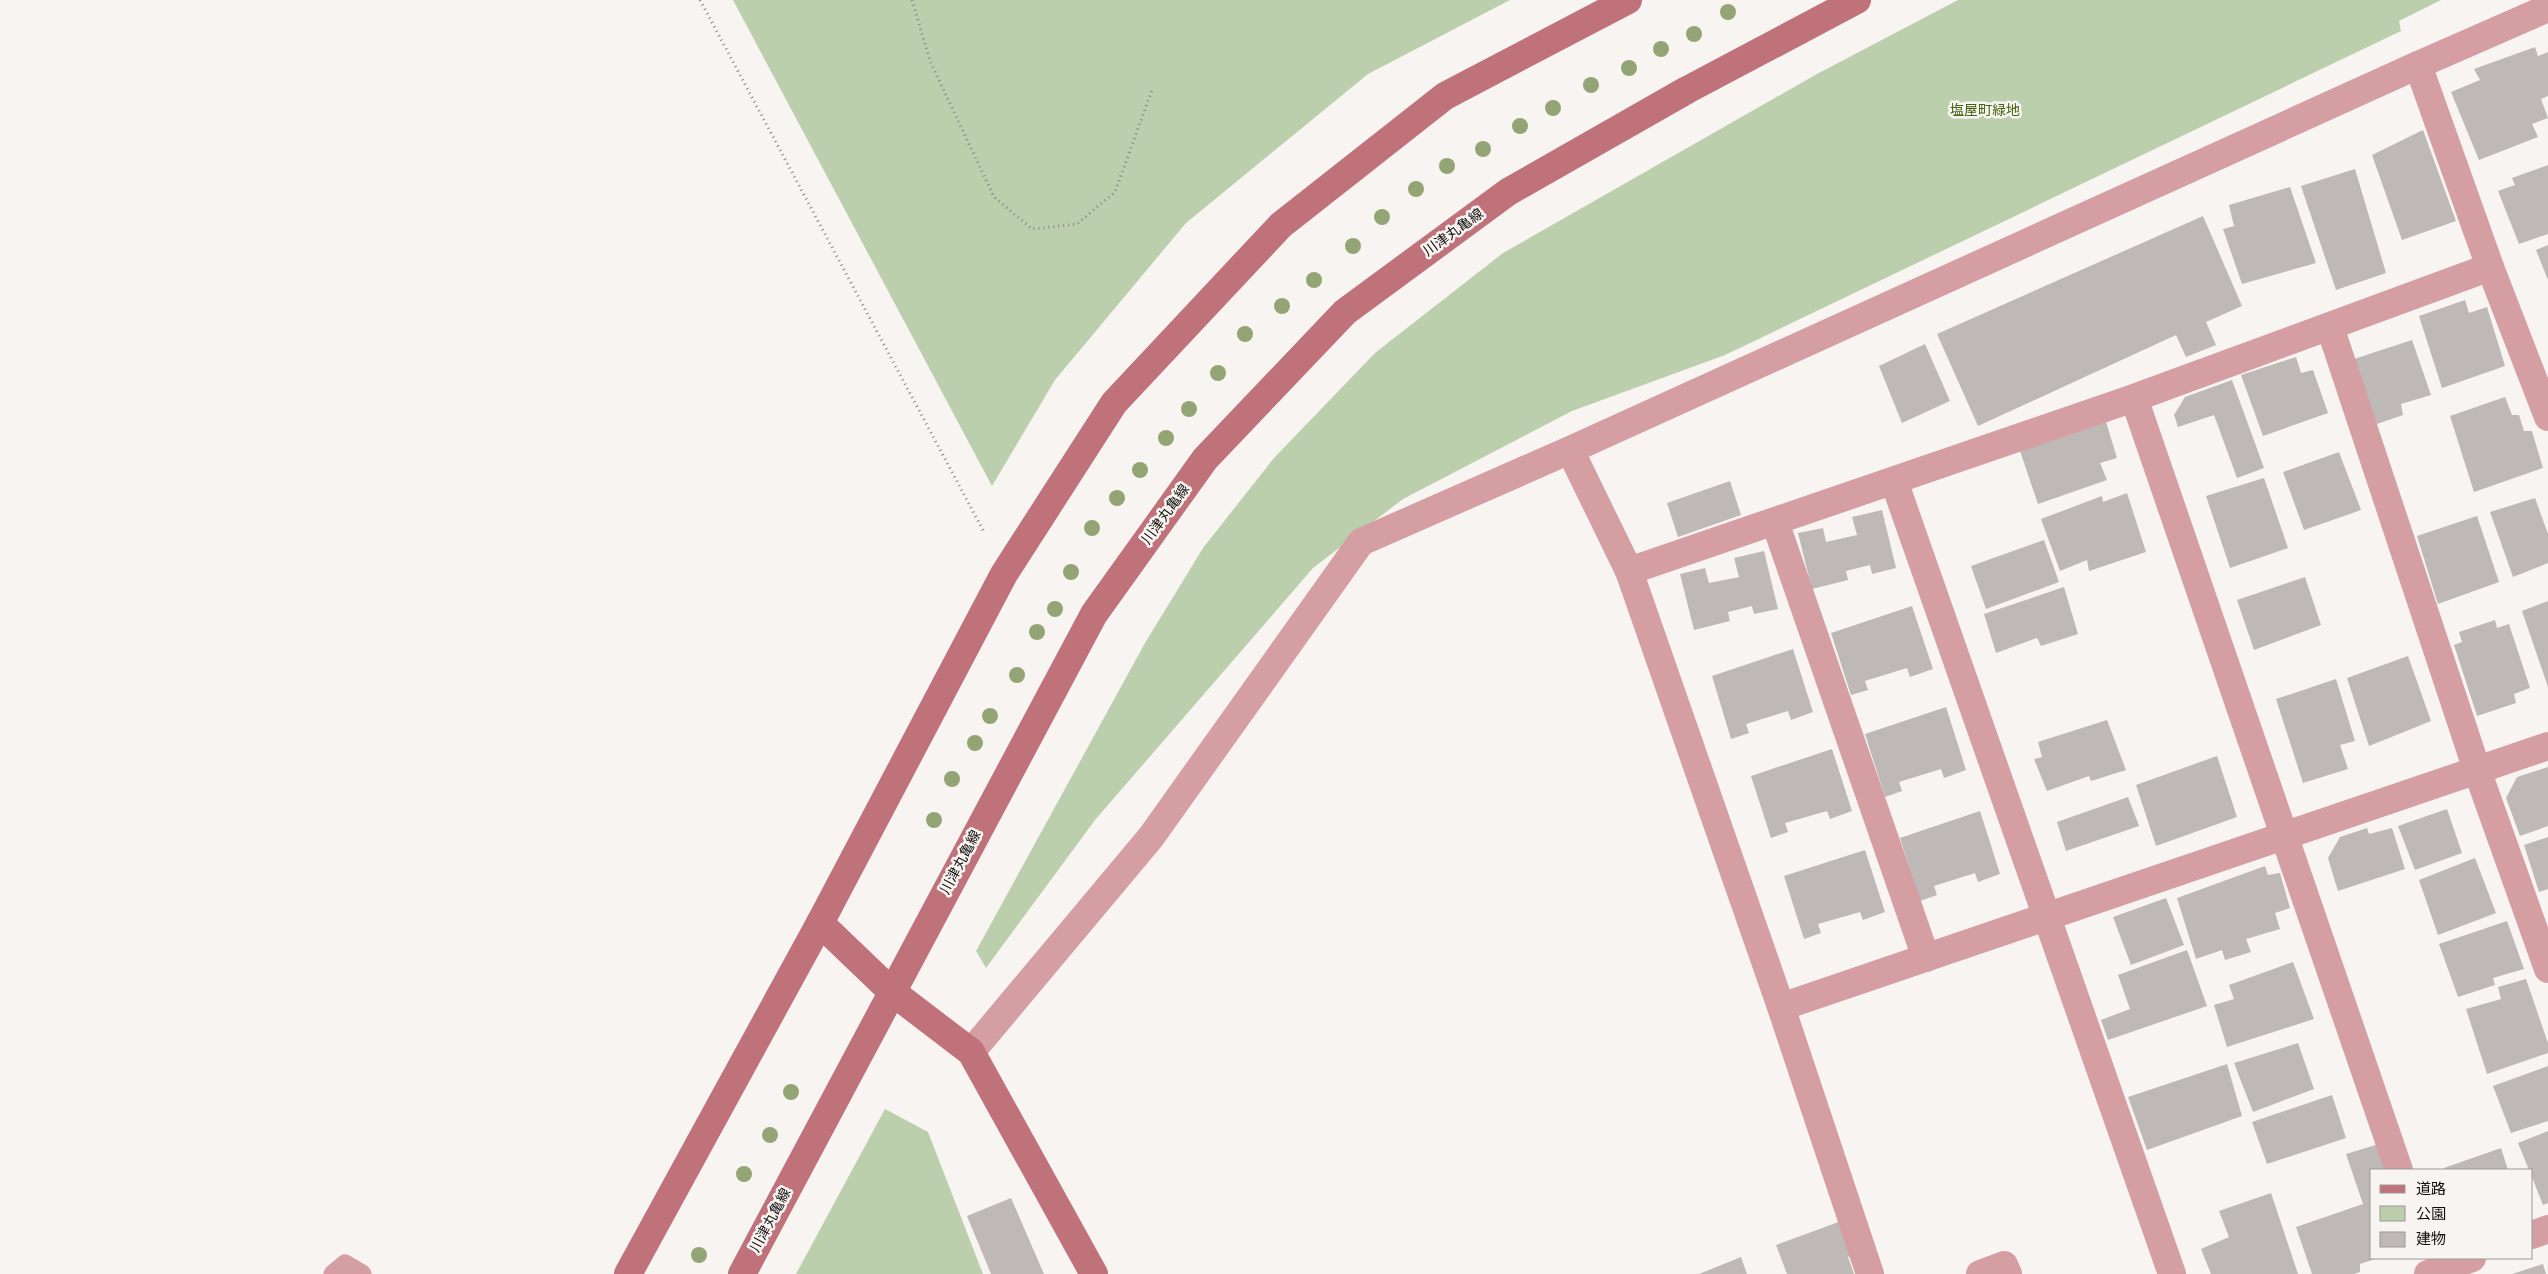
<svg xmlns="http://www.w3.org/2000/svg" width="2548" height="1274" viewBox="0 0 2548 1274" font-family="Arial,'Noto Sans JP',sans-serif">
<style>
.green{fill:#bccfac}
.building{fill:#beb9b7}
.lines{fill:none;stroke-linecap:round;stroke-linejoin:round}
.path{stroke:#898684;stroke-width:3;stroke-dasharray:1 4;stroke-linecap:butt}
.lane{stroke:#d49ea3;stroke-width:19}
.street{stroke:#d49ea3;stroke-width:28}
.secondary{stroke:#c0727b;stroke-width:28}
.tree{fill:#93a575}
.labels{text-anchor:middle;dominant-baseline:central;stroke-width:5;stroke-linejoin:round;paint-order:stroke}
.park-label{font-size:14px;fill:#416410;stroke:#f8f4f1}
.street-label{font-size:14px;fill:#100e0d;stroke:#f8f4f1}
</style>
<rect width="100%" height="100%" fill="#f8f4f1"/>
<g class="green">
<path d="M733 0H1510L1368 74 1186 223 1055 380 992 486Z"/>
<path d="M1958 0H2441L2399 21 2401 31 1725 355 1572 411 1403 499 1313 568 1095 820 986 968 976 951 1145 643 1203 548 1274 458 1375 353 1503 253 1817 74Z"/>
<path d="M885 1109 928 1132 983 1274H796Z"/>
</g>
<g class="building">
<path d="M2535 47 2538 56 2548 52V96L2541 99 2548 118 2532 124 2538 137 2479 160 2451 92 2480 80 2474 69Z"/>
<path d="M2423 130 2456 221 2402 240 2372 155Z"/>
<path d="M2548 165V234L2519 244 2498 191 2515 185 2512 178Z"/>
<path d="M2355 169 2386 273 2336 290 2301 186Z"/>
<path d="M2290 187 2316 263 2242 284 2223 229 2234 226 2229 205Z"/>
<path d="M2203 216 2242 306 2206 322 2216 345 2186 357 2176 335 1978 426 1937 334Z"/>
<path d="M2548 245V280L2536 250Z"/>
<path d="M2465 300 2469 313 2487 307 2505 366 2442 388 2419 316Z"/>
<path d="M2412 340 2431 395 2401 404 2403 415 2374 425 2351 360Z"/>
<path d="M1925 344 1950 401 1902 423 1879 366Z"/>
<path d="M2296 357 2301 373 2313 370 2328 413 2263 436 2241 375Z"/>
<path d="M2232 380 2264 468 2237 478 2214 415 2178 427 2174 415 2185 397Z"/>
<path d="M2505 397 2512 415H2519L2524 431H2532L2543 468 2474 492 2450 416Z"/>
<path d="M2106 422 2117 458 2100 463 2107 480 2038 504 2020 451Z"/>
<path d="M2339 452 2361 510 2304 530 2283 472Z"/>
<path d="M2264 478 2288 548 2230 568 2206 496Z"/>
<path d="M1730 481 1741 515 1678 537 1667 503Z"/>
<path d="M2127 493 2146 552 2089 571 2087 560 2060 571 2041 519 2102 496 2103 502Z"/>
<path d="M2535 498 2548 534V563L2513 577 2490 512Z"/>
<path d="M1882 510 1896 568 1872 574 1870 565 1846 571 1848 580 1812 589 1798 533 1823 528 1826 542 1857 535 1852 517Z"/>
<path d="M2477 516 2499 582 2438 604 2417 536Z"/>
<path d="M2044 540 2059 582 1986 609 1971 566Z"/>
<path d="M1764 551 1778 609 1754 614 1752 606 1728 612 1730 621 1694 630 1680 574 1705 568 1709 583 1739 577 1734 558Z"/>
<path d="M2305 577 2321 625 2254 650 2237 600Z"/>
<path d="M2064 587 2078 634 2041 646 2037 638 1996 653 1984 614Z"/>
<path d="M2548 601V687L2522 611Z"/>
<path d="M1912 606 1933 669 1910 677 1907 668 1865 681 1868 690 1851 695 1831 633Z"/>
<path d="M2495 620 2497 628 2509 624 2530 688 2514 694 2516 703 2477 716 2454 645 2462 642 2459 632Z"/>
<path d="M1793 649 1813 712 1791 720 1788 711 1746 724 1749 733 1731 739 1712 676Z"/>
<path d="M2408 656 2431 721 2369 746 2347 678Z"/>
<path d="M2336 679 2355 741 2340 745 2348 769 2303 783 2276 699Z"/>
<path d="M1946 707 1966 770 1944 778 1941 769 1899 782 1902 791 1885 797 1865 734Z"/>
<path d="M2107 720 2126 770 2091 781 2089 776 2047 791 2034 759 2042 757 2038 742Z"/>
<path d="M1832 749 1852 811 1830 819 1827 811 1785 823 1788 832 1771 838 1751 776Z"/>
<path d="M2217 756 2237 817 2156 846 2136 785Z"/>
<path d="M2548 767V826L2520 836 2506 798 2517 777Z"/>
<path d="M2128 797 2139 826 2066 851 2057 822Z"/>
<path d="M2447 809 2462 853 2415 870 2398 826Z"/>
<path d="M1980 811 2000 874 1978 882 1975 873 1934 886 1937 895 1920 901 1900 838Z"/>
<path d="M2367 828 2369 834 2392 828 2405 869 2338 891 2328 858 2340 837Z"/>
<path d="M2548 837V889L2539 892 2524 845Z"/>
<path d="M1865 850 1885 912 1863 920 1860 912 1818 924 1821 933 1804 939 1784 876Z"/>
<path d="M2475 858 2496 913 2438 935 2419 880Z"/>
<path d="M2265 866 2268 875 2280 873 2290 908 2275 913 2280 929 2246 939 2251 952 2225 960 2222 950 2196 959 2177 898Z"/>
<path d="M2166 898 2184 945 2131 965 2113 917Z"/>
<path d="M2507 921 2524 969 2493 978 2495 985 2458 997 2439 944Z"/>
<path d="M2187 950 2207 1006 2108 1040 2101 1020 2130 1009 2118 975Z"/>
<path d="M2293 962 2314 1019 2227 1047 2214 1005 2234 999 2229 985Z"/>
<path d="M2526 979 2548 1043V1053L2487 1074 2466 1009 2501 999 2498 987Z"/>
<path d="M2298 1043 2314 1089 2253 1112 2234 1063Z"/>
<path d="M2227 1064 2242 1116 2147 1150 2128 1097Z"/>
<path d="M2548 1066V1121L2511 1133 2493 1086Z"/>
<path d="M2332 1095 2346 1138 2267 1164 2252 1122Z"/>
<path d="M2548 1131V1203L2543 1205 2532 1177V1170H2529L2518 1143Z"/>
<path d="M2379 1144 2388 1170H2372V1258H2378L2360 1264V1272L2354 1274H2312L2296 1227 2363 1204 2346 1154Z"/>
<path d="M2501 1148 2508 1170H2445L2444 1168Z"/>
<path d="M2271 1193 2298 1274H2211L2201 1249 2229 1237 2219 1211Z"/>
<path d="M1011 1198 1044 1274H991L967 1216Z"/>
<path d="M1844 1220 1856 1254 1848 1257 1854 1274H1787L1776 1245Z"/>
<path d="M1741 1257 1747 1274H1699Z"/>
<path d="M2543 1264 2546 1274H2512Z"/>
</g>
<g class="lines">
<g class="path">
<path d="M700 0 984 532"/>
<path d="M912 0 930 61 994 197 1032 229 1077 224 1115 192 1152 90"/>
</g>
<path class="lane" d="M333 1274 345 1264 362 1274"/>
<g class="street">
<path d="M2418 65 2548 8"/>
<path d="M2330 327 2477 770 2548 969"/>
<path d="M2134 398 2399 1170"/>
<path d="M1570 450 1629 571 1781 1007 1870 1274"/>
<path d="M1894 481 2172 1274"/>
<path d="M1775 522 1926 958"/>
<path d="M1629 571 2134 398 2490 267 2548 417"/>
<path d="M1781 1007 2548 746"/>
<path d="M971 1052 1151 837 1361 542 1570 450 2418 65 2490 267"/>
<path d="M2532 1235 2548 1229"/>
<path d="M1980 1274 2004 1265 2008 1274"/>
<path d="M2428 1274 2472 1258"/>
</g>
<g class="secondary">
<path d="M820 923 891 991 971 1052 1094 1274"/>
<path d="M628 1274 820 923 1004 574 1114 403 1281 225 1445 96 1628 0"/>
<path d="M742 1274 1094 614 1205 459 1345 312 1508 192 1687 90 1857 0"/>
</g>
</g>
<g class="tree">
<circle cx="1728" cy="12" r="8"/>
<circle cx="1694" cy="34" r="8"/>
<circle cx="1661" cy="49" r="8"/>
<circle cx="1629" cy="68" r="8"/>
<circle cx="1591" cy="85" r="8"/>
<circle cx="1553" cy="108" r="8"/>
<circle cx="1520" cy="126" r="8"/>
<circle cx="1483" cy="149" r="8"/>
<circle cx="1447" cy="166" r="8"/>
<circle cx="1416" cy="189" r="8"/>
<circle cx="1382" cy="217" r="8"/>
<circle cx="1353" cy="246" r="8"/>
<circle cx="1314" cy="280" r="8"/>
<circle cx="1282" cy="306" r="8"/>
<circle cx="1245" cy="334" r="8"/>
<circle cx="1218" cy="373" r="8"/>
<circle cx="1189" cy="409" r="8"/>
<circle cx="1166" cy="438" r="8"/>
<circle cx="1140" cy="470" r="8"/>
<circle cx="1117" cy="498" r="8"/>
<circle cx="1092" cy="528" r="8"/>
<circle cx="1071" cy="572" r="8"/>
<circle cx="1055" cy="609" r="8"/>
<circle cx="1037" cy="632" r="8"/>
<circle cx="1017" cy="675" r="8"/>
<circle cx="990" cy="716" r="8"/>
<circle cx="975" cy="743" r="8"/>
<circle cx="952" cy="779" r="8"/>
<circle cx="934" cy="820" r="8"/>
<circle cx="791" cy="1092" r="8"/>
<circle cx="770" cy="1135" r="8"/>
<circle cx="744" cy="1174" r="8"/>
<circle cx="699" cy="1255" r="8"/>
</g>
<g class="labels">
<g class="park-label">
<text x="1985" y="110">塩屋町緑地</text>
</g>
<g class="street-label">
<text transform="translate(1453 232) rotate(-36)">川津丸亀線</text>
<text transform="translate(1165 514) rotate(-54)">川津丸亀線</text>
<text transform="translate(960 862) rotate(-62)">川津丸亀線</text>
<text transform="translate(770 1220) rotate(-62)">川津丸亀線</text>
</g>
</g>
<rect x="2370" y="1169" width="162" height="90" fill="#f8f4f1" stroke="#9b9896"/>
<rect x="2380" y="1185" width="25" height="8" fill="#c0727b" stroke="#9b9896"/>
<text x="2416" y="1194" font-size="15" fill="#100e0d">道路</text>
<rect x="2380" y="1206" width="25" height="15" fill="#bccfac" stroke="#9b9896"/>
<text x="2416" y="1219" font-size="15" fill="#100e0d">公園</text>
<rect x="2380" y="1232" width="25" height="15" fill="#beb9b7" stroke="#9b9896"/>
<text x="2416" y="1244" font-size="15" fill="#100e0d">建物</text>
</svg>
